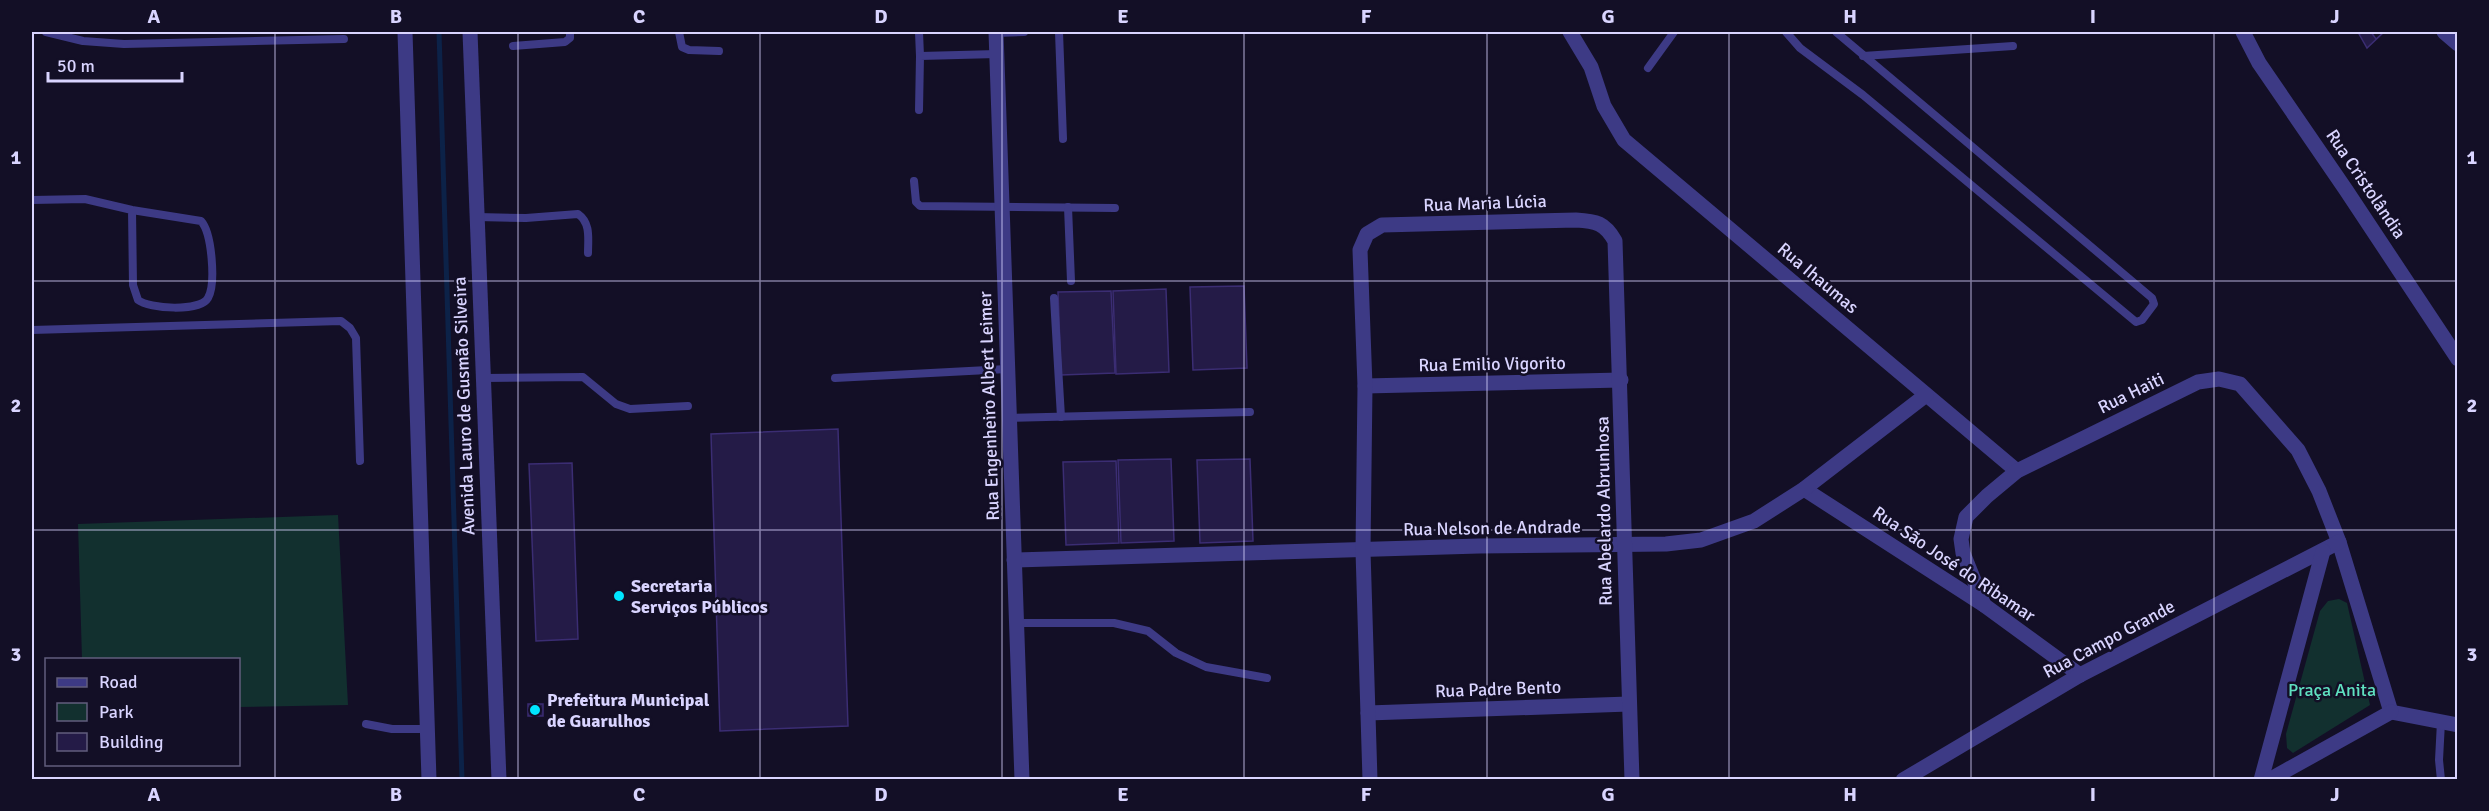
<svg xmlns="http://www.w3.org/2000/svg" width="2489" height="811" viewBox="0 0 2489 811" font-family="Signika,sans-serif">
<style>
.green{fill:#12302f}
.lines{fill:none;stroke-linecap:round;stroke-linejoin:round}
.stream{stroke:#0c2248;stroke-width:5}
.building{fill:#241b47;stroke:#3b2d73;stroke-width:1.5}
.service{stroke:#3d3a85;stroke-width:8}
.minor{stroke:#3d3a85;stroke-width:15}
.tertiary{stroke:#3d3a85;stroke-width:15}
.grid{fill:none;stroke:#d9d4ff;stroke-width:1.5;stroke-opacity:0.55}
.poi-dot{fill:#00e5ff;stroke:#130f26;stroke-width:2}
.labels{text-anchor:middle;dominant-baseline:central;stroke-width:5;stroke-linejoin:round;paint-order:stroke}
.street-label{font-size:18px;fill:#d9d4ff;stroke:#130f26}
.poi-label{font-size:18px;font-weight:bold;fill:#d9d4ff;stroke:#130f26;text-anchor:start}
.park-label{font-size:18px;fill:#5fe0c0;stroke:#130f26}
.neatline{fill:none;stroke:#d9d4ff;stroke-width:2}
.grid-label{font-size:20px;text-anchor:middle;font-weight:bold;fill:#d9d4ff}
</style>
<rect width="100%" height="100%" fill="#130f26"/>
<g class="green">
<path d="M338 515 348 705 239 707 238 660 82 659 78 524Z"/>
<path d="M2339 599 2347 603 2370 705 2293 753 2287 748 2286 734 2320 611 2328 601Z"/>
</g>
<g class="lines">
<path class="stream" d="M439 32 462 780"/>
</g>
<g class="building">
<path d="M2364 32H2371L2376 39 2384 32 2367 48 2359 34Z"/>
<path d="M1244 286 1247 368 1193 370 1190 287Z"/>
<path d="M1166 289 1169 372 1116 374 1113 291Z"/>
<path d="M1111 291 1115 373 1061 375 1058 292Z"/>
<path d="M838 429 848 726 720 731 711 434Z"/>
<path d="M1171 459 1174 541 1121 543 1118 460Z"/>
<path d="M1250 459 1253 541 1200 543 1197 460Z"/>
<path d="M1116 461 1119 543 1066 545 1063 462Z"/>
<path d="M572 463 578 639 536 641 529 464Z"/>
<rect x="528" y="704" width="15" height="12"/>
</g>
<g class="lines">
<g class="service">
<path d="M46 32 83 41 124 44 344 39"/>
<path d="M679 32 682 47 689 50 719 51"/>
<path d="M919 32 920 56"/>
<path d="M1059 32 1063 139"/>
<path d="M1786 32 1800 48 1863 95 2136 322 2142 320 2154 304 2152 298 1836 32"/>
<path d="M996 33 1024 32"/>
<path d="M513 46 565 42 570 38V32"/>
<path d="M1863 56 2013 46"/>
<path d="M1648 68 1674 32"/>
<path d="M919 110 920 56 997 54"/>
<path d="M914 181 916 202 920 206 1115 208"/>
<path d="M32 200 85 199 132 210 201 221C212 233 216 284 208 298 200 312 149 309 138 300L133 285 132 210"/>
<path d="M1068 207 1071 281"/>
<path d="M477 217 526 218 578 214C591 223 588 239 588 253"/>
<path d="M1054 298 1061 417"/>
<path d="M32 330 341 321 350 328 356 338 360 461"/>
<path d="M483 378 583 377 616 404 630 409 688 406"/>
<path d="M835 378 1007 369"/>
<path d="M1009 418 1250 412"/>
<path d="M1016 623H1114L1148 631 1176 653 1206 667 1267 678"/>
<path d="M2441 722 2439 760 2441 780"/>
<path d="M366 724 392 729H427"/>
</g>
<g class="minor">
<path d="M405 32 429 780"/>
<path d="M470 32 499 780"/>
<path d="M1570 32 1591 67 1604 106 1624 140 2017 471"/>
<path d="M2243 32 2259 63 2346 190 2458 359"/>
<path d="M2444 32 2458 44"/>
<path d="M1365 386 1621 380"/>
<path d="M1804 489 1984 605 2080 675"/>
<path d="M1014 560 1479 546 1666 544 1701 540 1754 521 1804 489 1926 395"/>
<path d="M1984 605 1963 553 1961 539 1966 517 1987 496 2017 471 2198 382 2219 379 2240 384 2298 450 2319 491 2339 542 2391 712"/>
<path d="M2391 712 2458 725"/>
<path d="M1368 713 1629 704"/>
<path d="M1370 780 1363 551 1365 386 1360 250 1367 234 1382 225 1576 220C1596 221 1605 223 1615 241L1632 780"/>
<path d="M1903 780 2080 675 2339 542"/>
<path d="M2261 780 2323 551"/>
<path d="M2269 780 2391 712"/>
</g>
<path class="tertiary" d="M996 32 1022 780"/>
</g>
<path class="grid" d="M275 32V780M518 32V780M760 32V780M1002 32V780M1244 32V780M1487 32V780M1729 32V780M1971 32V780M2214 32V780M32 281H2458M32 530H2458"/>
<g class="poi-dot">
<circle cx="619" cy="596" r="6"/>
<circle cx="535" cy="710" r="6"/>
</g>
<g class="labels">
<g class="street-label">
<text transform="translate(2366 184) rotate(56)">Rua Cristolândia</text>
<text transform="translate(1485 203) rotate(-2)">Rua Maria Lúcia</text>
<text transform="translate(1818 278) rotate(40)">Rua Ihaumas</text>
<text transform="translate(1492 364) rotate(-1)">Rua Emilio Vigorito</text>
<text transform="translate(2131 393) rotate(-26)">Rua Haiti</text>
<text transform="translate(464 406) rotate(-92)">Avenida Lauro de Gusmão Silveira</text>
<text transform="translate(989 406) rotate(-92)">Rua Engenheiro Albert Leimer</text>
<text transform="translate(1604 511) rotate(-91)">Rua Abelardo Abrunhosa</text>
<text transform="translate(1492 528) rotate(-1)">Rua Nelson de Andrade</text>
<text transform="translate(1954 564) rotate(34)">Rua São José do Ribamar</text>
<text transform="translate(2109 639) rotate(-28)">Rua Campo Grande</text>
<text transform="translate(1498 689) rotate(-2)">Rua Padre Bento</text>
</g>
<g class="poi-label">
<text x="631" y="586">Secretaria<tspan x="631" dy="21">Serviços Públicos</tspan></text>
<text x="547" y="700">Prefeitura Municipal<tspan x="547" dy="21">de Guarulhos</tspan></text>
</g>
<g class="park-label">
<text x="2332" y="690">Praça Anita</text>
</g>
</g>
<rect width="2489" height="811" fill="none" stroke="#130f26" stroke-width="66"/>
<rect x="45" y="658" width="195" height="108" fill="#130f26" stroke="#625e7d" stroke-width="1.5"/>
<rect x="57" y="678" width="30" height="9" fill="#3d3a85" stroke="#625e7d" stroke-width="1.5"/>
<text x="99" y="688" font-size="18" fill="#d9d4ff">Road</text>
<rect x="57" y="703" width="30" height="18" fill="#12302f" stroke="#625e7d" stroke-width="1.5"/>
<text x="99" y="718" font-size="18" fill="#d9d4ff">Park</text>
<rect x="57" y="733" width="30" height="18" fill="#241b47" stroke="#625e7d" stroke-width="1.5"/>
<text x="99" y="748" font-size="18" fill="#d9d4ff">Building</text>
<path d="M48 72v9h134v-9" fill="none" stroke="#d9d4ff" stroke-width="3"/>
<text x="57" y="72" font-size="18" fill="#d9d4ff" stroke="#130f26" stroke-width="4.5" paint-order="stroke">50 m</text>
<rect x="33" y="33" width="2423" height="745" class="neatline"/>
<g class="grid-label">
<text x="154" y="23">A</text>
<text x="396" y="23">B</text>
<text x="639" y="23">C</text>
<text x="881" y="23">D</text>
<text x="1123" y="23">E</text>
<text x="1366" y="23">F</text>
<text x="1608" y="23">G</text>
<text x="1850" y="23">H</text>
<text x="2093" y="23">I</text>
<text x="2335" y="23">J</text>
<text x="16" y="164">1</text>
<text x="2472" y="164">1</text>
<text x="16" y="412">2</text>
<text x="2472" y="412">2</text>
<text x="16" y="661">3</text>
<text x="2472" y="661">3</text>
<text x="154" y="801">A</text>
<text x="396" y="801">B</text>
<text x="639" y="801">C</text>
<text x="881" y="801">D</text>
<text x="1123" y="801">E</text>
<text x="1366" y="801">F</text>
<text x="1608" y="801">G</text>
<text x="1850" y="801">H</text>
<text x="2093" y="801">I</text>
<text x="2335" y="801">J</text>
</g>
</svg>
